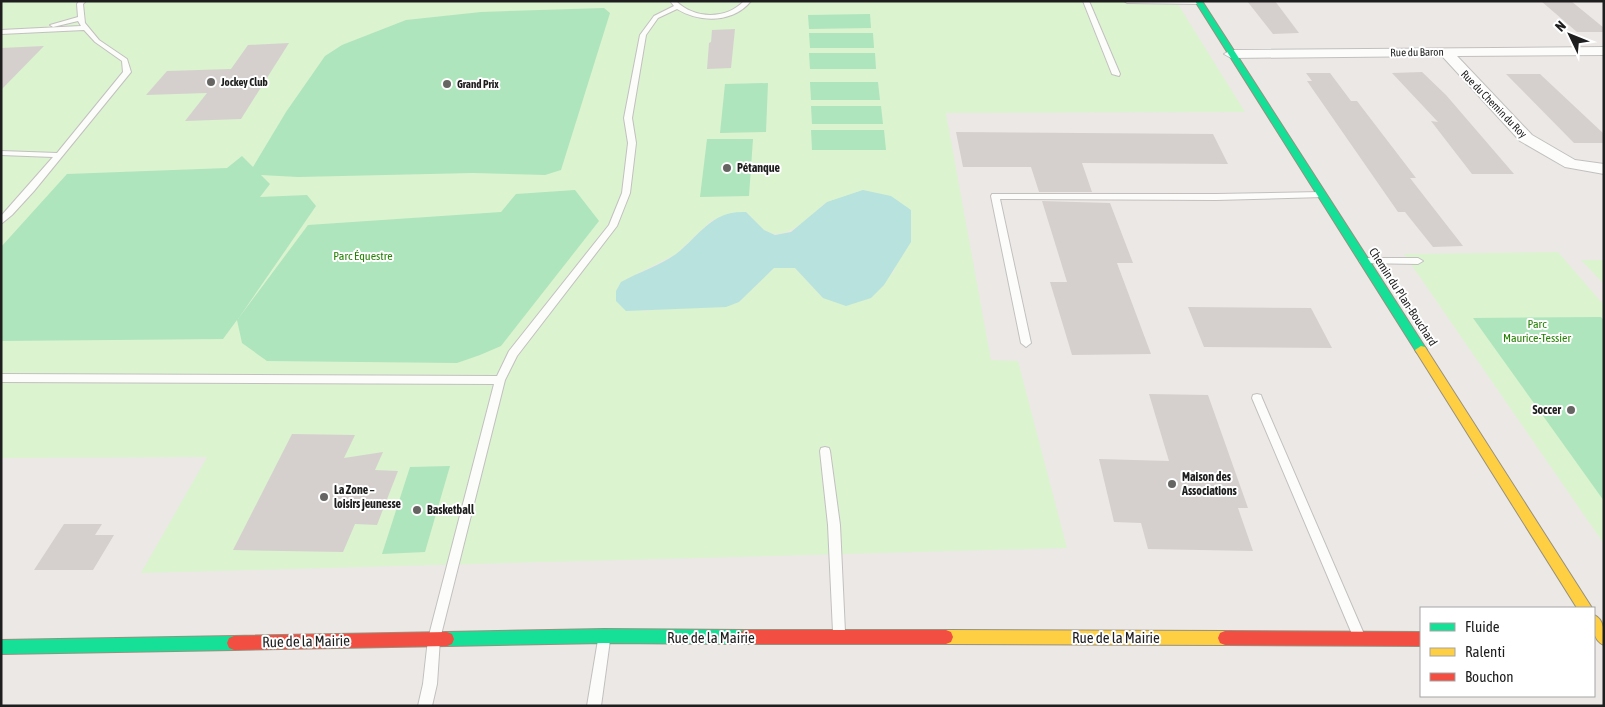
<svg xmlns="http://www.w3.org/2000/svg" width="1605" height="707" viewBox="0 0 1605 707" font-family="'Asap Condensed',sans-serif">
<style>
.park{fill:#dbf3cf;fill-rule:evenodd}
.pitch{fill:#aee5bc}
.water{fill:#b8e2dd}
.building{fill:#d5d0ce}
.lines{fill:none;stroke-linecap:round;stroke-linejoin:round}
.lane-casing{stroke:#c2c0bf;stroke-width:2}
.street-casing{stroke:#c2c0bf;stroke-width:2}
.fast-casing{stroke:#97907d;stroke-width:2}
.slow-casing{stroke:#97907d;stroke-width:2}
.jam-casing{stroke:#97907d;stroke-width:2}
.lane{fill:#fcfcfb;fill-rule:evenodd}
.street{fill:#fcfcfb;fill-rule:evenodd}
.fast{fill:#16e098;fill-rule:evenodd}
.slow{fill:#ffcf43;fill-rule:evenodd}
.jam{fill:#f24e42;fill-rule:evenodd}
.poi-dot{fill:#666564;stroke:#fff;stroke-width:2}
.labels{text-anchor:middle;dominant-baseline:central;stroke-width:4;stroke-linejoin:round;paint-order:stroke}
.far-street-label{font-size:11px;fill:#1e1e1e;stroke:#fff}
.far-poi-label{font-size:11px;font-weight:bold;fill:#1e1e1e;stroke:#fff;text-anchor:start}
.poi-label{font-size:12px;font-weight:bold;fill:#1e1e1e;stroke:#fff;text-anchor:start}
.park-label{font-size:12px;fill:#258205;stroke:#fff}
.street-label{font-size:12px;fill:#1e1e1e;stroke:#fff}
.near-street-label{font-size:15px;fill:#1e1e1e;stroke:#fff}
</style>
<rect width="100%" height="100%" fill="#ece8e6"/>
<g class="park">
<path d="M1 1H1176L1245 112 946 113 991 360 1018 361 1067 548 141 573 207 457 1 458ZM827 202 911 242 897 262 893 273 823 298 795 268H774L739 302 642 311 621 282 676 254 712 220 746 212C752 217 757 225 763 229 785 246 811 214 827 202Z"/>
<path d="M1558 252 1604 305V544L1404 254Z"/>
<path d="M1581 260H1604V284Z"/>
</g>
<g class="pitch">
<path d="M604 8 610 13 561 170 545 175 473 173 298 177 261 175 270 184 260 197 307 195 316 206 238 319 308 225 501 212 516 194 575 190 599 221 501 346 480 355 457 363 267 361 242 343 237 320 223 339 1 341V247L67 174 227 168 242 156 253 167 286 112 325 56 342 45 406 20 481 12Z"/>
<path d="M870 14 871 28 809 29 808 15Z"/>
<path d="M809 33H873L874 48H810Z"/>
<path d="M809 53H875L876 69H810Z"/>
<path d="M810 82H878L880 100H811Z"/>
<path d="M768 83 766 132 720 133 725 84Z"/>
<path d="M811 106H881L883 124H812Z"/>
<path d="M811 130H884L886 150H812Z"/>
<path d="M707 139H753L749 196 700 197Z"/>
<path d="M1601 317 1604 320V501L1473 318Z"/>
<path d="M450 466 425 552 382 554 410 467Z"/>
</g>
<path class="water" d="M863 190 891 196 911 210V242L884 285 871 298 846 306 823 298 795 268H774L739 302 726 307 626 311 616 301V291L621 282C639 272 659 266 676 254 700 235 712 210 746 212L764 230 775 235 791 232 827 202Z"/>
<g class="building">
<path d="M1247 1H1275L1299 33 1273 34Z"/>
<path d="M1541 1H1571L1604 28V32H1577Z"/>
<path d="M735 29 731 68 707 69 709 43 711 42 712 30Z"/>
<path d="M289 43 241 119 185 121 207 93 146 95 167 71 231 69 248 45Z"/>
<path d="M44 46 1 90V48Z"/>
<path d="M1422 72 1446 95 1514 174H1472L1431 121 1438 122 1392 73Z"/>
<path d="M1306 73H1330L1351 101H1357L1416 178H1410L1463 246 1433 247 1405 212H1398L1307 81H1312Z"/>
<path d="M1506 74H1540L1604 134V143H1574Z"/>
<path d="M956 132 1213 134 1228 164 1082 163 1092 192H1039L1031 167H963Z"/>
<path d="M1042 201 1110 203 1133 263H1117L1151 354 1072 355 1050 282H1067Z"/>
<path d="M1188 307 1311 308 1332 348 1204 347Z"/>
<path d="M1149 394 1208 395 1248 508H1238L1253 551 1148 549 1141 523 1114 522 1099 459 1169 461Z"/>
<path d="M292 434 355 435 344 458 383 452 375 470 398 471 377 525 355 524 343 552 233 550Z"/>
<path d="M64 524H102L95 535H114L93 570H34Z"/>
</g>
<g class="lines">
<defs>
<g id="lane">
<path d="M79 1H86L83 4 85 23 99 40 127 59 131 72 34 191 12 215 1 224V216L53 157 1 155V151L57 153 123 72 122 61 95 42 84 30 1 34V30L81 26 78 21 53 27 50 25 78 17 77 4Z"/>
<path d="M670 1H676C694 19 726 20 744 1H751C733 23 700 23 677 9L658 18 646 35 632 118 636 143 630 193 617 226 517 356 505 380 440 639 437 684 432 706H418L423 684 428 639 494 384 1 382V374L497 376 509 351 609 225 622 193 628 143 624 118 640 35 654 16 674 6Z"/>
<path d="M1083 1H1089L1120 74 1119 76 1112 74Z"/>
<path d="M1124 1H1202V2L1199 4 1127 3Z"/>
<path d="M1321 192 1324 193V197L1216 200 1000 199 1031 343 1026 347 1021 343 991 196 992 194H1216Z"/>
<path d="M1364 258H1418L1423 261 1418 264 1361 263 1359 261Z"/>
<path d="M1257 394 1261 395 1262 398 1364 634 1363 638 1358 640 1353 638 1352 634 1252 398 1253 395Z"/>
<path d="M825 447 829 448 830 451 840 525 845 632 844 636 839 638 834 636 833 632 828 525 820 451 821 448Z"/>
<path d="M604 634 609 636 610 640 601 706H587L598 640 599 636Z"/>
</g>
<path id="street" d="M1604 47V55L1457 56 1532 135 1575 160 1604 164V174L1565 167 1520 141 1442 56 1231 58 1224 54 1231 50Z"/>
<g id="fast">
<path d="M1195 1H1202L1425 347 1427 350 1425 353H1417Z"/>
<path d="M604 629 745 630 750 632 752 637 750 642 745 644 604 643 447 646 442 644 440 639 442 634 447 632Z"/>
<path d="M234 636 239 638 241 643 239 648 234 650 1 654V640Z"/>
</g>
<g id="slow">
<path d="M1421 346 1425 347 1592 608H1577L1417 353 1415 350Z"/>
<path d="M1594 615C1605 620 1604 633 1604 645 1592 640 1593 626 1594 615Z"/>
<path d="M946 630 1225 631 1230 633 1232 638 1230 643 1225 645 946 644 941 642 939 637 941 632Z"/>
</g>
<g id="jam">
<path d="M745 630H946L951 632 953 637 951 642 946 644H745L740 642 738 637 740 632Z"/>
<path d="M1225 631 1421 632V646L1225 645 1220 643 1218 638 1220 633Z"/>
<path d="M447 632 452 634 454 639 452 644 447 646 234 650 229 648 227 643 229 638 234 636Z"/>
</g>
</defs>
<use href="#lane" class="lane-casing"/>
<use href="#street" class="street-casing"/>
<use href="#fast" class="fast-casing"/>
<use href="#slow" class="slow-casing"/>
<use href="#jam" class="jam-casing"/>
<use href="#lane" class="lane"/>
<use href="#street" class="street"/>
<use href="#fast" class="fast"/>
<use href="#slow" class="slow"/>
<use href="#jam" class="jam"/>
</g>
<g class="poi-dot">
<circle cx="211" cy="82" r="5"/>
<circle cx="447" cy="84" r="5"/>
<circle cx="727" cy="168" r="5"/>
<circle cx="1571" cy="410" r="5"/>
<circle cx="1172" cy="484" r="5"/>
<circle cx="324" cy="497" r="5"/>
<circle cx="417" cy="510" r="5"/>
</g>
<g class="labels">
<g class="far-street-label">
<text transform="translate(1417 52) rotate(-1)">Rue du Baron</text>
<text transform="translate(1494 104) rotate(46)">Rue du Chemin du Roy</text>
</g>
<g class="far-poi-label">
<text x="221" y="82">Jockey Club</text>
<text x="457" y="84">Grand Prix</text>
</g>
<g class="poi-label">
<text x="737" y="168">Pétanque</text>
<text x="1561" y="410" text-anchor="end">Soccer</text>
<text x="1182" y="477">Maison des<tspan x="1182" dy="14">Associations</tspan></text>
<text x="334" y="490">La Zone –<tspan x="334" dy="14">loisirs jeunesse</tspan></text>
<text x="427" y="510">Basketball</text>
</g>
<g class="park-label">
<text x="363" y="256">Parc Équestre</text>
<text x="1537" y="324">Parc<tspan x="1537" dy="14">Maurice-Tessier</tspan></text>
</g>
<g class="street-label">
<text transform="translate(1403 297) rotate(57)">Chemin du Plan-Bouchard</text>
</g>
<g class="near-street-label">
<text x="711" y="637">Rue de la Mairie</text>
<text x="1116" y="637">Rue de la Mairie</text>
<text transform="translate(306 641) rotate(-1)">Rue de la Mairie</text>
</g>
</g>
<rect width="1605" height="707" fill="none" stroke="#1e1e1e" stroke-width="5"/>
<rect x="1420" y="607" width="175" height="90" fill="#ffffff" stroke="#a5a5a5"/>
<rect x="1430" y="623" width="25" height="8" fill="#16e098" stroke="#a5a5a5"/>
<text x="1465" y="632" font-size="15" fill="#1e1e1e">Fluide</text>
<rect x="1430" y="648" width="25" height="8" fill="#ffcf43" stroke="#a5a5a5"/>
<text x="1465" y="657" font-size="15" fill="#1e1e1e">Ralenti</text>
<rect x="1430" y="673" width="25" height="8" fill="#f24e42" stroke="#a5a5a5"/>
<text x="1465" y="682" font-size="15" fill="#1e1e1e">Bouchon</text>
<g transform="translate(1570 35) rotate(313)" stroke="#ffffff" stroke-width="4" paint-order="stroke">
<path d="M0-4L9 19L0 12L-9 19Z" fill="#1e1e1e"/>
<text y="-8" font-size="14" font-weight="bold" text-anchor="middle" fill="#1e1e1e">N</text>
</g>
</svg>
